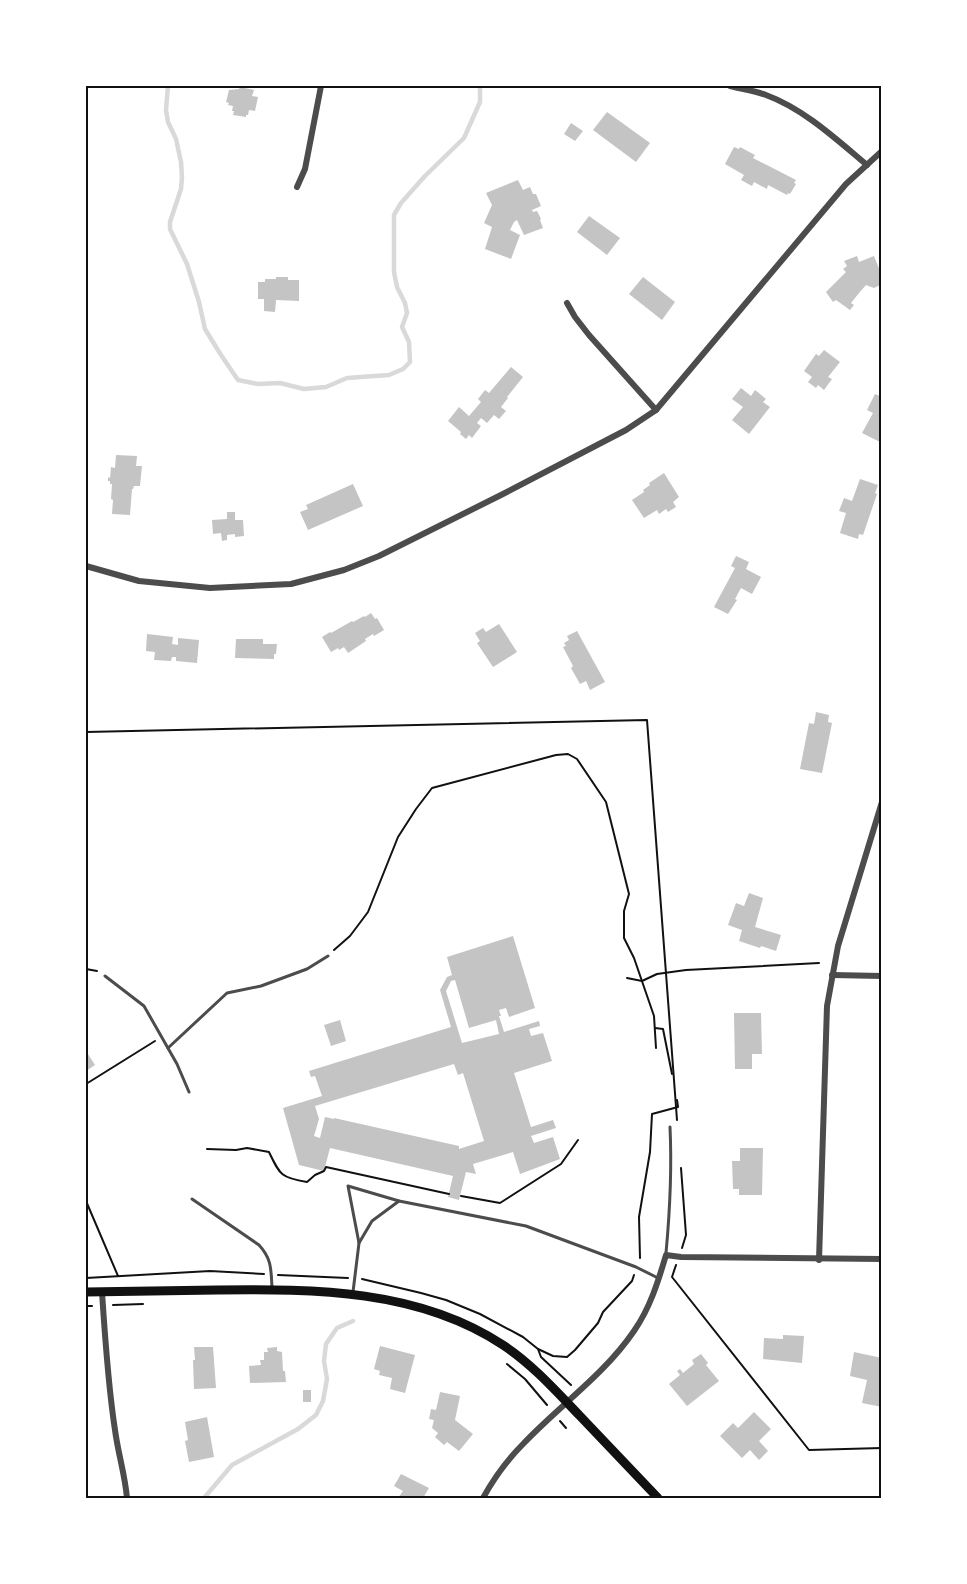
<svg xmlns="http://www.w3.org/2000/svg" width="967" height="1584" viewBox="0 0 967 1584" font-family="'Asap Condensed',sans-serif">
<style>
.lines{fill:none;stroke-linecap:round;stroke-linejoin:round}
.stream{stroke:#d9d9d9;stroke-width:4.5}
.building{fill:#c4c4c4;fill-rule:evenodd}
.path{stroke:#111;stroke-width:2}
.service{stroke:#4c4c4c;stroke-width:3}
.minor{stroke:#4c4c4c;stroke-width:6}
.secondary{stroke:#111;stroke-width:9}
.neatline{fill:none;stroke:#111;stroke-width:2}
</style>
<rect width="100%" height="100%" fill="#fff"/>
<g class="lines">
<g class="stream">
<path d="M168 86 166 110 168 122 176 139 181 162 182 177 181 189 170 222V229L187 264 199 302 205 329 221 355 238 380 258 384 280 383 304 389 326 387 347 378 389 375 403 369 410 362 409 342 402 327 407 313 405 303 397 287 394 272V215L401 203 425 176 464 138 480 102V86"/>
<path d="M204 1498 232 1465 298 1429 316 1415 323 1401 327 1379 324 1361 326 1344 337 1328 353 1321"/>
</g>
</g>
<g class="building">
<path d="M240 87 254 90 252 96 258 97 255 111 249 110 248 115H246V117L233 115 234 111H232L233 106 228 105 229 103 226 102 229 90 239 89Z"/>
<path d="M607 112 650 143 636 162 593 130Z"/>
<path d="M571 123 583 131 575 141 564 134Z"/>
<path d="M734 147 739 149 740 147 755 155 753 158 796 180 794 183 796 184 790 194 788 193 787 195 768 185 767 189 754 182 752 186 741 180 744 175 725 164Z"/>
<path d="M518 180 523 190 530 187 533 194H536L541 206 532 210 533 212 537 211 541 219 540 220 543 228 524 235 517 220 514 222 510 230 520 235 511 259 485 249 492 227 484 223 492 205 486 193Z"/>
<path d="M589 216 620 238 607 255 577 232Z"/>
<path d="M857 256 859 262 874 256 880 271H882V284L874 288 866 285 859 293 851 303 854 305 850 310 836 300 833 302 826 292 846 272 843 269 847 266 844 261Z"/>
<path d="M276 277H288V280H299V301L276 300 275 312 264 311V299H258V282H265V279H276Z"/>
<path d="M643 277 675 302 662 320 629 294Z"/>
<path d="M824 350 840 362 828 377 832 379 824 390 818 385 816 388 808 382 812 377 804 371 816 354 819 356Z"/>
<path d="M511 367 523 377 507 397 508 398 501 407 506 411 499 419 494 415 487 423 481 418 477 423 481 426 472 438 469 435 466 439 460 434 461 432 448 421 459 407 469 416 481 402 478 399 485 390 489 393Z"/>
<path d="M741 388 751 396 755 390 766 399 763 402 770 407 749 434 732 420 743 407 732 399Z"/>
<path d="M875 394 882 397V443L862 433 873 413 867 410Z"/>
<path d="M116 455 137 456 136 466H142L140 486H134L133 489H132L130 515 112 514 113 500 111 499 112 484H110V481H108V477L110 478 111 467 115 468Z"/>
<path d="M664 473 679 497 673 502 676 507 668 512 666 509 659 514 657 510 644 518 632 500 644 492 643 490 650 485 649 483Z"/>
<path d="M860 479 878 485 875 493 877 494 863 535 859 534 858 539 840 533 846 513 839 511 844 498 852 501Z"/>
<path d="M353 484 363 506 308 530 300 512 308 509 306 505Z"/>
<path d="M227 512H235V520H243L244 536 235 537V534L227 535V540L222 541 221 533 213 534 212 520 227 519Z"/>
<path d="M736 556 749 562 746 569 761 577 752 594 741 588 735 599 737 600 728 614 714 607 735 568 731 566Z"/>
<path d="M371 613 375 619 377 618 384 630 374 636 373 634 365 639 366 641 348 653 344 647 339 650 338 648 331 652 322 637 330 632 331 633 352 621 353 622 364 616 365 617Z"/>
<path d="M499 624 517 652 493 667 477 643 480 641 475 633 483 628 486 632Z"/>
<path d="M577 631 605 682 590 690 586 681 580 684 571 668 573 666 563 647 566 646 564 643 569 640 567 636Z"/>
<path d="M147 634 173 637 172 644 178 645V638L199 640 197 663 176 661V657H172L171 661 154 660 155 652 146 651Z"/>
<path d="M236 639H263V644H277L276 654H274V659L235 658Z"/>
<path d="M816 712 829 715 828 722 832 723 822 773 800 769 809 723 814 724Z"/>
<path d="M749 893 763 898 755 927 781 935 776 951 761 946 760 948 739 941 742 930 728 925 736 903 744 906Z"/>
<path d="M513 936 535 1008 509 1017 506 1008 499 1010 501 1016H499L504 1032 539 1021 540 1026 529 1029 531 1036 543 1033 552 1061 514 1073 531 1127 553 1120 556 1128 531 1136 534 1143 553 1137 560 1159 520 1174 513 1152 473 1164 476 1174 466 1172 459 1200 448 1197 453 1176 330 1148 324 1171 299 1165 283 1108 322 1096 315 1076 311 1077 309 1071 451 1027 440 990 447 977 452 975 447 957ZM455 980 469 1028 496 1020 499 1034 462 1043 446 991 451 981ZM454 1064 458 1075 463 1073 484 1141 459 1149V1146L334 1118V1119L325 1117 320 1138 314 1136 319 1119 315 1106Z"/>
<path d="M734 1013H761L762 1054H752V1069H735Z"/>
<path d="M340 1020 346 1041 331 1046 324 1025Z"/>
<path d="M86 1051 95 1065 86 1071Z"/>
<path d="M740 1148H763L762 1195H739V1189H733L732 1161H740Z"/>
<path d="M783 1335 804 1336 802 1363 763 1359 764 1338 783 1339Z"/>
<path d="M380 1346 415 1355 405 1393 390 1389 392 1378 379 1375 380 1371 374 1369Z"/>
<path d="M194 1347H213L216 1388 194 1389 193 1360H195Z"/>
<path d="M277 1347V1351L282 1352 283 1371H285L286 1382 250 1383 249 1366 261 1365 260 1360H264V1352H268L267 1348Z"/>
<path d="M854 1352 882 1358V1407L862 1403 867 1380 850 1376Z"/>
<path d="M701 1354 708 1363 706 1365 719 1381 687 1406 669 1384 680 1375 677 1371 680 1369 683 1373 694 1364 692 1360Z"/>
<rect x="303" y="1390" width="8" height="12"/>
<path d="M440 1392 460 1396 455 1420 473 1434 459 1451 447 1442 444 1445 435 1437 438 1433 432 1428 434 1420 429 1419 431 1409 436 1410Z"/>
<path d="M754 1412 771 1429 759 1441 768 1451 759 1460 750 1450 742 1458 720 1436 733 1423 738 1428Z"/>
<path d="M207 1417 214 1457 189 1462 185 1441 188 1440 185 1422Z"/>
<path d="M401 1474 429 1488 423 1498H398L403 1491 394 1486Z"/>
</g>
<g class="lines">
<g class="path">
<path d="M86 732 647 720 677 1120"/>
<path d="M334 950 350 936 368 912 398 837 416 809 432 788 556 755 568 754 577 759 606 802 629 894 624 911V938L634 958 654 1016 656 1048"/>
<path d="M86 969 97 971"/>
<path d="M627 978 642 981 657 974 686 970 819 963"/>
<path d="M655 1028 663 1029 672 1074"/>
<path d="M86 1084 155 1041"/>
<path d="M207 1149 236 1150 247 1148 269 1152C280 1175 281 1178 307 1182L315 1175 324 1171 326 1167 449 1194"/>
<path d="M681 1168 686 1235 682 1248"/>
<path d="M461 1196 500 1203 561 1164 578 1140"/>
<path d="M86 1201 118 1276"/>
<path d="M640 1258 639 1217 650 1152 652 1114 678 1107 677 1100"/>
<path d="M676 1265 672 1277 809 1450 882 1448"/>
<path d="M278 1275 348 1278"/>
<path d="M86 1278 210 1271 264 1274"/>
<path d="M362 1279 421 1293 446 1300 480 1314 523 1337 538 1349 541 1357 571 1385"/>
<path d="M113 1305 143 1304"/>
<path d="M86 1306H92"/>
<path d="M538 1349 553 1356 567 1357 575 1350 598 1323 603 1312 632 1281 634 1275"/>
<path d="M507 1364 525 1379 547 1405"/>
<path d="M560 1421 566 1428"/>
</g>
<g class="service">
<path d="M105 976 144 1006 177 1064 189 1092"/>
<path d="M168 1048 227 993 261 986 307 969 328 956"/>
<path d="M192 1199 259 1245C272 1259 271 1270 272 1288"/>
<path d="M359 1243 348 1186 399 1201 526 1226 636 1267 658 1278"/>
<path d="M666 1253C670 1210 672 1170 670 1127"/>
<path d="M353 1292 359 1243 372 1221 399 1201"/>
</g>
<g class="minor">
<path d="M730 86C742 89 755 91 766 95 804 109 836 139 867 165"/>
<path d="M297 187 305 169 321 86"/>
<path d="M567 303 575 317 589 335 656 410"/>
<path d="M86 566 139 581 210 588 291 584 344 570 379 556 503 494 626 430 656 410 846 184 882 151"/>
<path d="M832 975 882 976"/>
<path d="M819 1260 827 1006 838 946 882 802"/>
<path d="M102 1292C105 1338 108 1385 115 1430 118 1453 125 1475 127 1498"/>
<path d="M483 1498C494 1478 508 1459 524 1443 560 1405 604 1375 634 1331 650 1308 658 1282 666 1255L681 1257 882 1259"/>
</g>
<path class="secondary" d="M86 1292C129 1291 173 1291 217 1290 315 1289 418 1289 503 1345 532 1364 556 1391 580 1416 606 1443 632 1471 658 1498"/>
</g>
<rect width="967" height="1584" fill="none" stroke="#ffffff" stroke-width="174"/>
<rect x="87" y="87" width="793" height="1410" class="neatline"/>
</svg>
